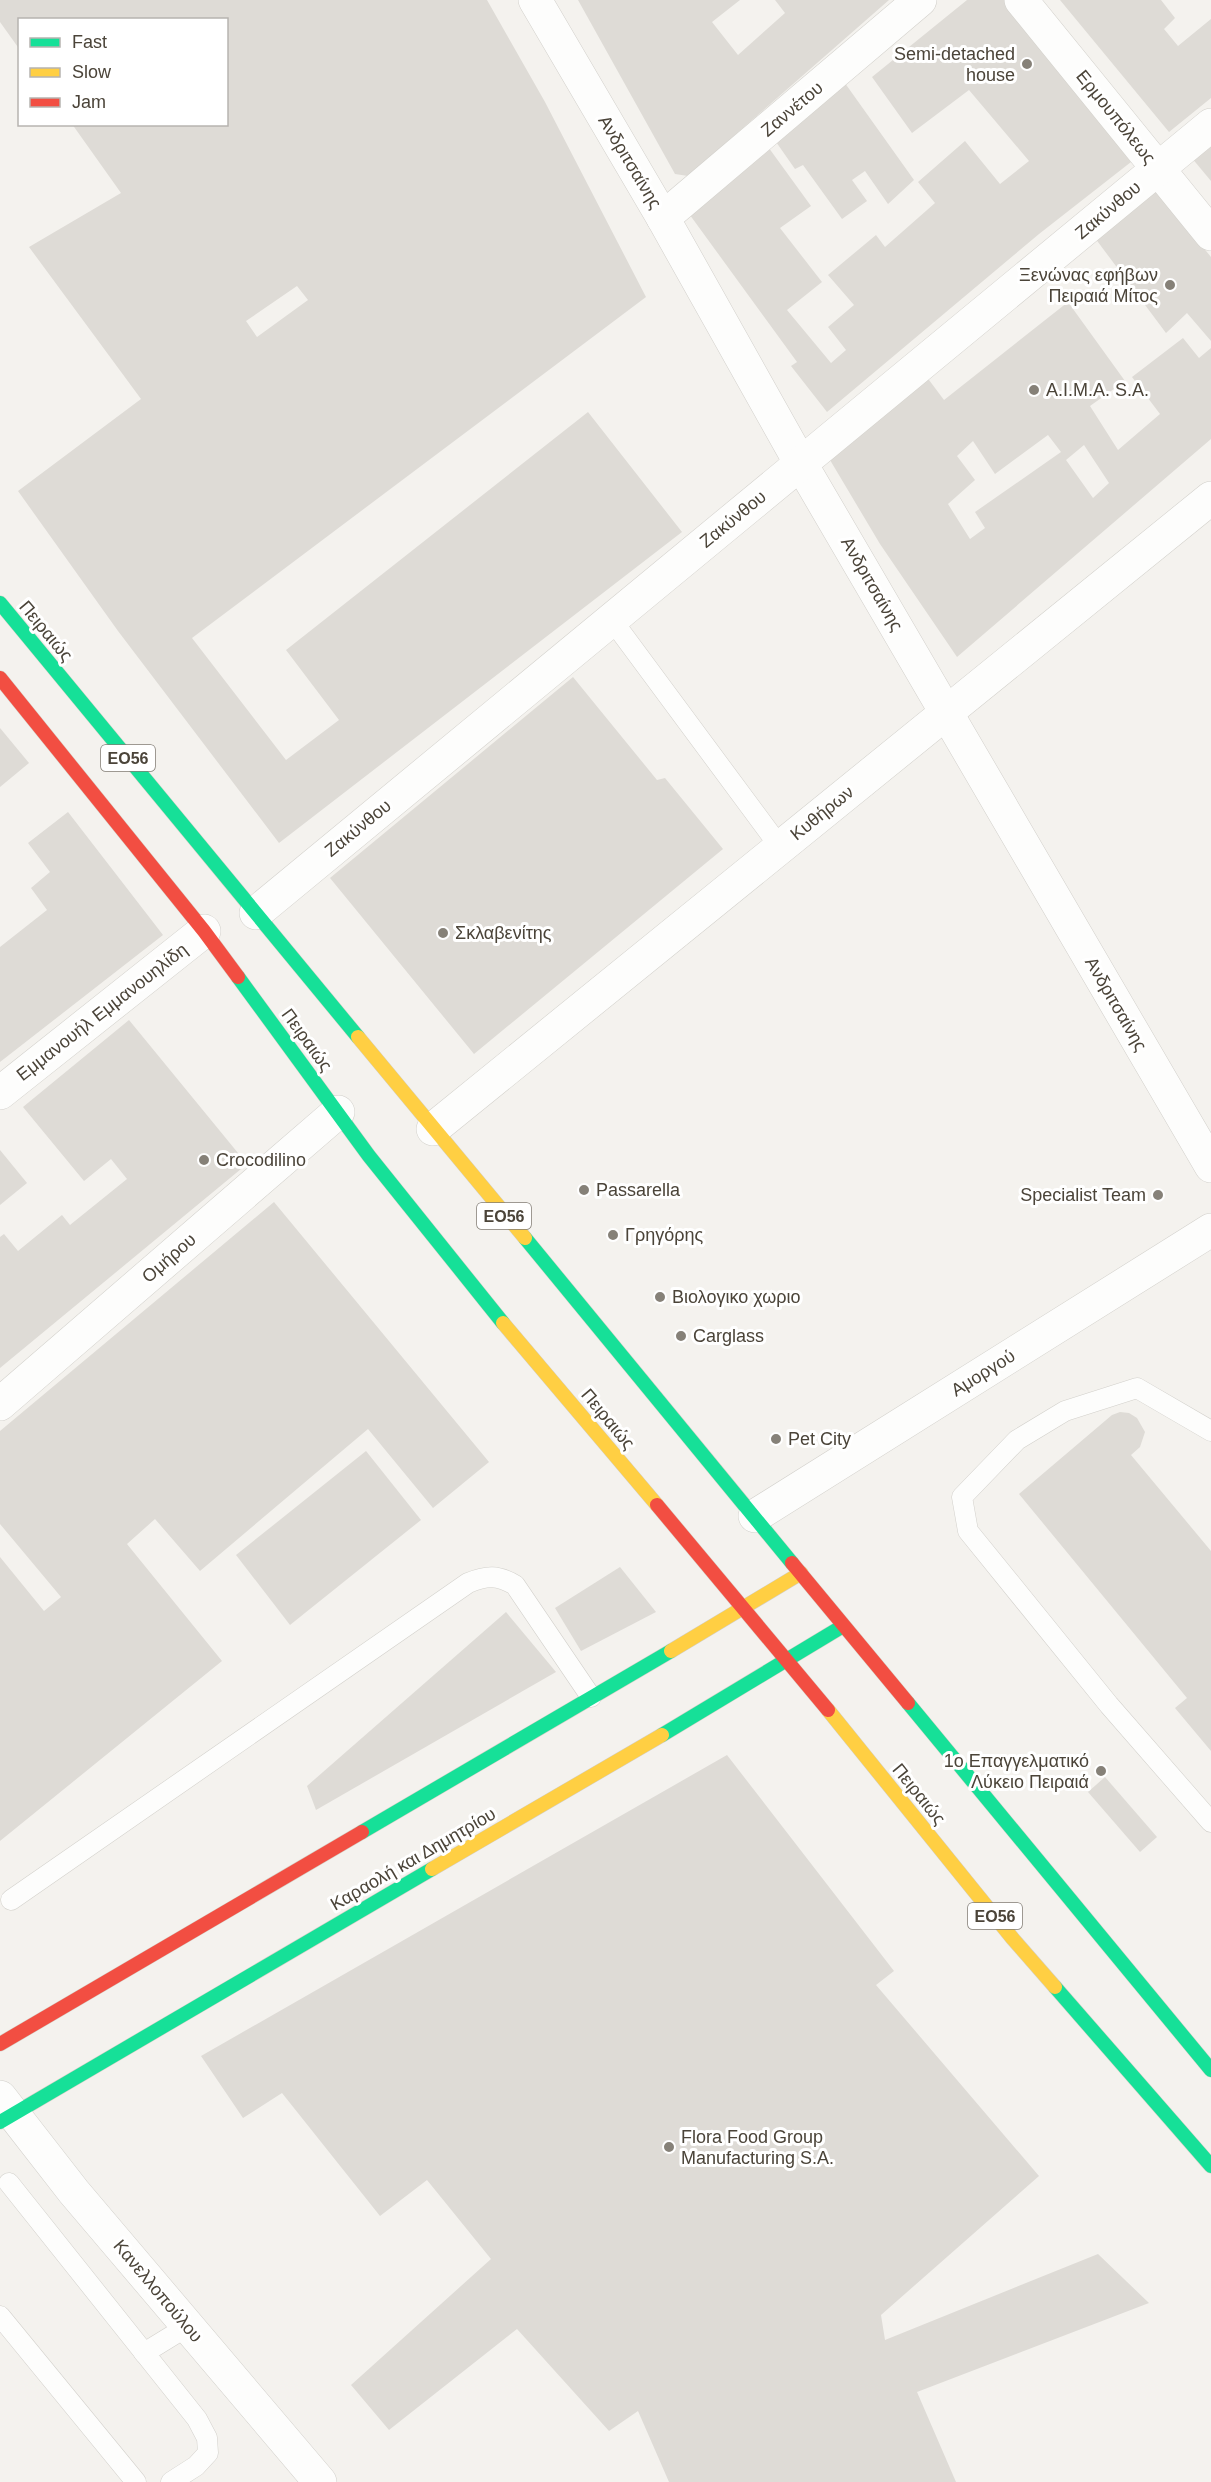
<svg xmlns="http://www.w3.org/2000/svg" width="1211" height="2482" viewBox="0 0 1211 2482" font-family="Helvetica,sans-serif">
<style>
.building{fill:#dedbd6;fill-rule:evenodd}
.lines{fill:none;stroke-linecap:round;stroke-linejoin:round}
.lane-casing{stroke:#d2d0cb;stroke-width:21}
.street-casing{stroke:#d2d0cb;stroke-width:34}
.fast-casing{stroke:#d3cfc5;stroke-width:15}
.slow-casing{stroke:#d3cfc5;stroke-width:15}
.jam-casing{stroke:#d3cfc5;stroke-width:15}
.lane{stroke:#fdfdfc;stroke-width:20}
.street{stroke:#fdfdfc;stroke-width:33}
.fast{stroke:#16e098;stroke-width:14}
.slow{stroke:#ffcf43;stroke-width:14}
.jam{stroke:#f24e42;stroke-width:14}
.poi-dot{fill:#868178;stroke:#fff;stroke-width:2}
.labels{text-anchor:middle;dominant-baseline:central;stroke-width:6;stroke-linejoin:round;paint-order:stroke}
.shield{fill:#fff;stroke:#817c74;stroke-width:1.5}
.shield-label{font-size:16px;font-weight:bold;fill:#4b4439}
.poi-label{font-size:18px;fill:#4b4439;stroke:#fff;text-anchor:start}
.street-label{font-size:18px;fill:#4b4439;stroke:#fff}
</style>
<rect width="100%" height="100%" fill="#f4f2ee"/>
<g class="building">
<path d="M0 0H487L545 102 646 297 192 638 286 760 339 720 286 650 588 412 682 532 279 843 118 631 18 491 141 399 29 247 121 193 72 124H226V20H20V50L0 22ZM297 286 308 300 257 337 246 321Z"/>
<path d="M578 0H740L712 22 738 55 785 13 775 0H889L688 176 675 174Z"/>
<path d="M967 0H1005L1131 162 1039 234 827 412 791 366 797 362 687 211 766 144 811 206 780 228 822 282 787 310 831 363 846 350 828 327 854 305 828 275 876 235 885 247 935 203 918 182 965 141 1000 184 1029 161 969 90 912 133 872 77Z"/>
<path d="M1060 0H1161L1175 18 1164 29 1178 46 1211 19V98L1169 132Z"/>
<path d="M842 79 914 180 888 204 865 171 852 180 867 201 842 219 803 165 795 169 774 139Z"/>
<path d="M1211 141V181L1191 157Z"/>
<path d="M1156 190 1211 257V341L1187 313 1166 333 1095 238Z"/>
<path d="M1068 302 1125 381 1090 406 1118 450 1160 414 1132 377 1183 338 1199 358 1211 348V439L957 657 880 544 830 460 926 376 944 400ZM1048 435 1061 452 975 512 985 528 970 539 948 504 975 480 957 456 973 441 995 474ZM1084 445 1109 483 1093 498 1066 460Z"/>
<path d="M573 677 657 780 665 778 723 849 474 1054 330 878Z"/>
<path d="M0 728 29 763 0 787Z"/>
<path d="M68 812 163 935 0 1062V947L47 910 31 888 50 872 28 843Z"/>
<path d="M129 1020 247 1164 0 1368V1237L4 1234 18 1251 62 1215 70 1225 127 1179 111 1159 84 1181 23 1107Z"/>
<path d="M0 1150 27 1183 0 1205Z"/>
<path d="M274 1202 489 1462 433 1508 368 1429 200 1571 155 1519 127 1544 222 1661 0 1841V1557L44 1611 61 1597 0 1524V1431Z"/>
<path d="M1120 1412 1129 1413 1137 1418 1145 1432 1140 1447 1131 1455 1211 1551V1751L1175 1708 1187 1698 1019 1494 1112 1415Z"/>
<path d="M366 1451 421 1520 290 1625 236 1555Z"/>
<path d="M620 1567 656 1612 581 1651 555 1608Z"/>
<path d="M506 1612 556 1672 316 1810 307 1786Z"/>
<path d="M727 1755 894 1971 876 1985 1039 2176 881 2315 885 2340 1098 2254 1149 2303 917 2392 956 2482H669L638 2411 609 2431 517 2329 389 2430 351 2385 491 2259 427 2180 380 2216 282 2093 243 2118 201 2056Z"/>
<path d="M1105 1777 1157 1837 1140 1852 1088 1792Z"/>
</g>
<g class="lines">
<defs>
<g id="lane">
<path d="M612 620 780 847"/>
<path d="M1211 1431 1137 1388 1065 1411 1017 1440 962 1497 968 1531 1109 1705 1211 1822"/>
<path d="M11 1900 468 1583C487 1575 498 1575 515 1585L591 1697"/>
<path d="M9 2183 197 2419 207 2438 208 2453 196 2466 171 2482"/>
<path d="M0 2316 136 2482"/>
<path d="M144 2353 188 2326"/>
</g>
<g id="street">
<path d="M535 0 663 218 801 464 1211 1166"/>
<path d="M1021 0 1211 234"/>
<path d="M663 218 920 0"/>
<path d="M256 913 1211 125"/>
<path d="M0 1093 204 931"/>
<path d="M433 1129 1211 498"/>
<path d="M0 1404 338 1112"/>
<path d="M755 1516 1211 1230"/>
<path d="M0 2097 74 2192 320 2482"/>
</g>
<g id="fast">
<path d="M0 603 358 1037"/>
<path d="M238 977 369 1156 503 1323"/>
<path d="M525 1238 792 1563"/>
<path d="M908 1703 1211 2070"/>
<path d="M662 1735 843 1626"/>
<path d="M362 1832 671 1651"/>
<path d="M1055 1987 1211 2166"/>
<path d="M0 2122 432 1869"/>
</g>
<g id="slow">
<path d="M358 1037 525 1238"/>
<path d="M503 1323 657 1505"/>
<path d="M671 1651 801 1573"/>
<path d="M828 1710 1013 1939 1055 1987"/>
<path d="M432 1869 662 1735"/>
</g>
<g id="jam">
<path d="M0 678 204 931 238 977"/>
<path d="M657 1505 828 1710"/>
<path d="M792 1563 908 1703"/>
<path d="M0 2044 362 1832"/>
</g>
</defs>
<use href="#lane" class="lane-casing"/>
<use href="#street" class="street-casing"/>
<use href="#fast" class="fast-casing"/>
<use href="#slow" class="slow-casing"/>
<use href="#jam" class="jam-casing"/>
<use href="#lane" class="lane"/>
<use href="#street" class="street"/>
<use href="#fast" class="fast"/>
<use href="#slow" class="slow"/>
<use href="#jam" class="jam"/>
</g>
<g class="poi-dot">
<circle cx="1027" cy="64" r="6"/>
<circle cx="1170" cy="285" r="6"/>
<circle cx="1034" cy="390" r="6"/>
<circle cx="443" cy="933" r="6"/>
<circle cx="204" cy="1160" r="6"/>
<circle cx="584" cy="1190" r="6"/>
<circle cx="1158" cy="1195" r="6"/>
<circle cx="613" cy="1235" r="6"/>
<circle cx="660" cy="1297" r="6"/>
<circle cx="681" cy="1336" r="6"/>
<circle cx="776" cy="1439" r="6"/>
<circle cx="1101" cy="1771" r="6"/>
<circle cx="669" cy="2147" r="6"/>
</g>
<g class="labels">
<g class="shield">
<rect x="101" y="745" width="54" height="26" rx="4.5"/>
<rect x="477" y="1203" width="54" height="26" rx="4.5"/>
<rect x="968" y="1903" width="54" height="26" rx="4.5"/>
</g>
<g class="shield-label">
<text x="128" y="758">ΕΟ56</text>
<text x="504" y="1216">ΕΟ56</text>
<text x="995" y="1916">ΕΟ56</text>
</g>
<g class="poi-label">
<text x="1015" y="54" text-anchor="end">Semi-detached<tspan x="1015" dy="21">house</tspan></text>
<text x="1158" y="275" text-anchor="end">Ξενώνας εφήβων<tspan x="1158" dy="21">Πειραιά Μίτος</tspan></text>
<text x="1046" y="390">A.I.M.A. S.A.</text>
<text x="455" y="933">Σκλαβενίτης</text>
<text x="216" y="1160">Crocodilino</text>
<text x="596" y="1190">Passarella</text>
<text x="1146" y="1195" text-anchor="end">Specialist Team</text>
<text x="625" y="1235">Γρηγόρης</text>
<text x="672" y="1297">Βιολογικο χωριο</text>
<text x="693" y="1336">Carglass</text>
<text x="788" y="1439">Pet City</text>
<text x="1089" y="1761" text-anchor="end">1ο Επαγγελματικό<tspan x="1089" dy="21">Λύκειο Πειραιά</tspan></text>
<text x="681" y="2137">Flora Food Group<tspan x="681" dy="21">Manufacturing S.A.</tspan></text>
</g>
<g class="street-label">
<text transform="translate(792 109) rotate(-40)">Ζαννέτου</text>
<text transform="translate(1116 117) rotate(51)">Ερμουπόλεως</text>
<text transform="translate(630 162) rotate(59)">Ανδριτσαίνης</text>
<text transform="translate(1108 210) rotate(-40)">Ζακύνθου</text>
<text transform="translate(733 519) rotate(-39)">Ζακύνθου</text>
<text transform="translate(872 584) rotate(60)">Ανδριτσαίνης</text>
<text transform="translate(46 631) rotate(50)">Πειραιώς</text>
<text transform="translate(822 813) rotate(-39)">Κυθήρων</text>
<text transform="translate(358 828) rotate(-39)">Ζακύνθου</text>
<text transform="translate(1116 1004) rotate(60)">Ανδριτσαίνης</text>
<text transform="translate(102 1012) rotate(-38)">Εμμανουήλ Εμμανουηλίδη</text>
<text transform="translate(307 1040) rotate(54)">Πειραιώς</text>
<text transform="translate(169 1258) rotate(-41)">Ομήρου</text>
<text transform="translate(983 1373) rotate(-32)">Αμοργού</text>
<text transform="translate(608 1419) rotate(50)">Πειραιώς</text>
<text transform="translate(919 1794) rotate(51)">Πειραιώς</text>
<text transform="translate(413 1859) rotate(-30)">Καραολή και Δημητρίου</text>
<text transform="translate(158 2291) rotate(50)">Κανελλοπούλου</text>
</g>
</g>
<rect x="18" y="18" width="210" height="108" fill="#ffffff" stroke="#b7b4b0" stroke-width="1.5"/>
<rect x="30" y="38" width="30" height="9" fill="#16e098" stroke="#b7b4b0" stroke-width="1.5"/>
<text x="72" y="48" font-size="18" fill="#4b4439">Fast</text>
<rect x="30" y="68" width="30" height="9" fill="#ffcf43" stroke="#b7b4b0" stroke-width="1.5"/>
<text x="72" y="78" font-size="18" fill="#4b4439">Slow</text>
<rect x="30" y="98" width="30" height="9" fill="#f24e42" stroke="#b7b4b0" stroke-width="1.5"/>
<text x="72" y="108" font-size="18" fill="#4b4439">Jam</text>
</svg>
